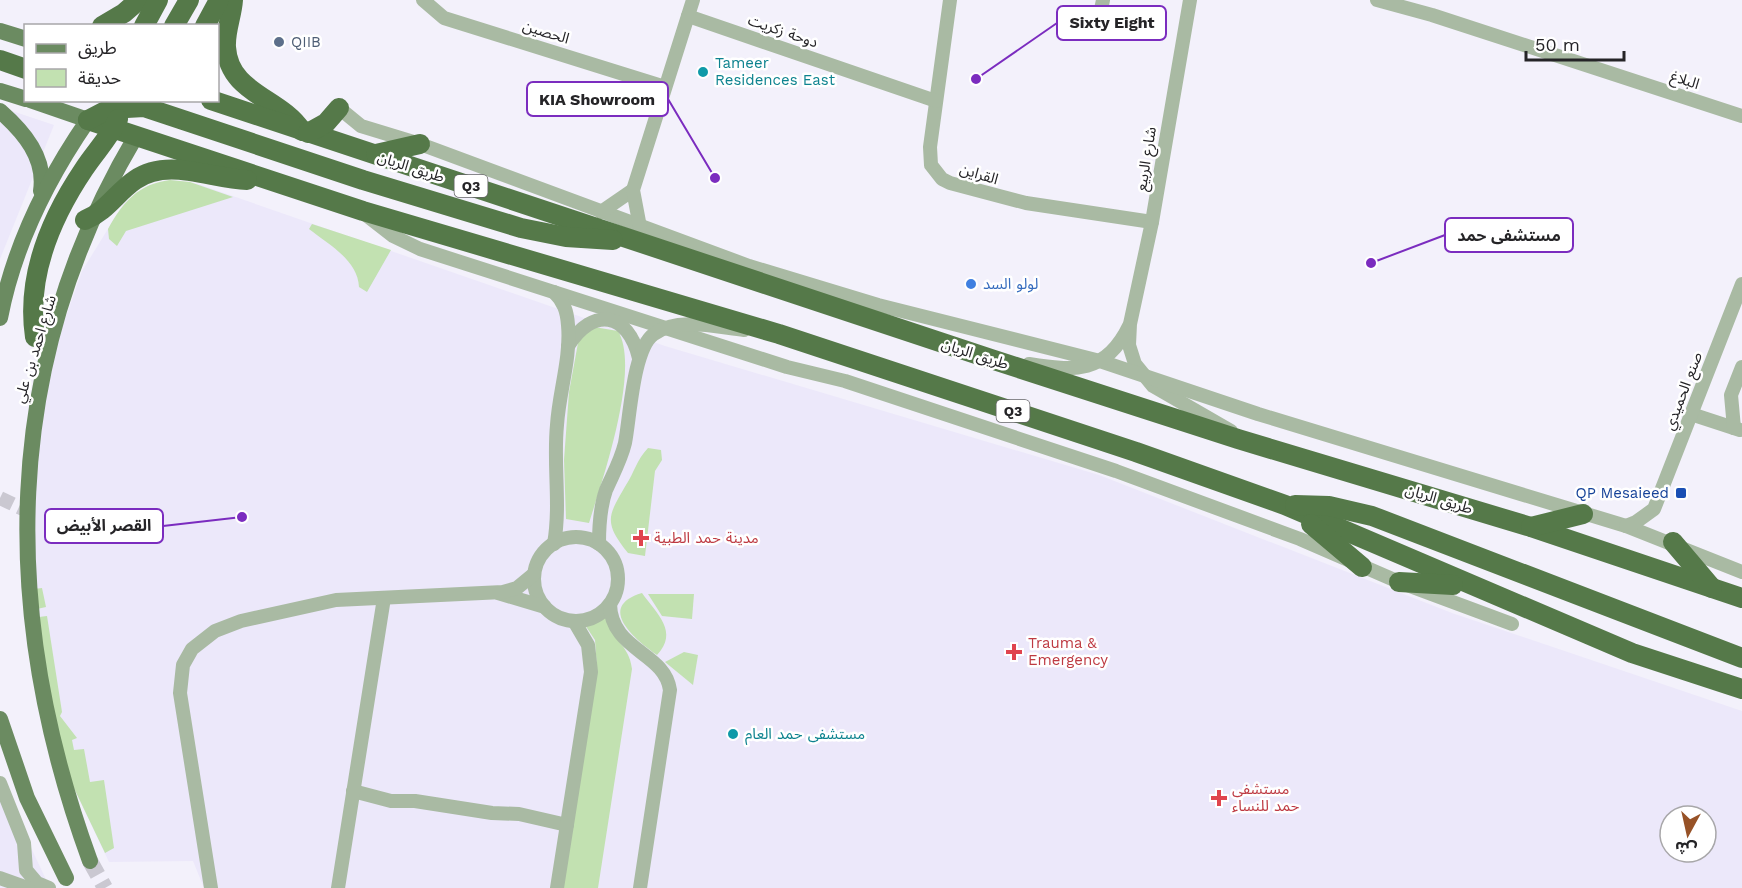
<svg xmlns="http://www.w3.org/2000/svg" width="1742" height="888" viewBox="0 0 1742 888" font-family="'Work Sans','Noto Sans Arabic',sans-serif">
<style>
.built{fill:#ece8fa;fill-rule:evenodd}
.green{fill:#c2e1b1}
.lines{fill:none;stroke-linecap:round;stroke-linejoin:round}
.minor-tunnel{stroke:#cac8d1;stroke-width:14;stroke-dasharray:14 7;stroke-linecap:butt}
.major-tunnel{stroke:#cac8d1;stroke-width:16;stroke-dasharray:16 8;stroke-linecap:butt}
.minor{stroke:#a9baa3;stroke-width:14}
.major{stroke:#6b8b61;stroke-width:16}
.highway{stroke:#557949;stroke-width:20}
.service-dot{fill:#5c6f8a;stroke:#fff;stroke-width:2}
.culture-dot{fill:#0f9aa8;stroke:#fff;stroke-width:2}
.shop-dot{fill:#3f7fe0;stroke:#fff;stroke-width:2}
.transit-dot{fill:#1a4fb4;stroke:#fff;stroke-width:2}
.health-dot{fill:#e0444e;stroke:#fff;stroke-width:2}
.labels{text-anchor:middle;dominant-baseline:central;stroke-width:5;stroke-linejoin:round;paint-order:stroke}
.shield{fill:#fff;stroke:#666668;stroke-width:1.5}
.shield-label{font-size:14px;font-weight:bold;fill:#252427}
.street-label{font-size:15px;fill:#252427;stroke:#fff}
.service-label{font-size:15px;fill:#4e5e75;stroke:#fff;text-anchor:start}
.culture-label{font-size:15px;fill:#0d838f;stroke:#fff;text-anchor:start}
.shop-label{font-size:15px;fill:#366cbe;stroke:#fff;text-anchor:start}
.transit-label{font-size:15px;fill:#164399;stroke:#fff;text-anchor:end}
.health-label{font-size:15px;fill:#be3a42;stroke:#fff;text-anchor:start}
.leader{fill:none;stroke:#7b2cbf;stroke-width:2}
.callout-dot{fill:#7b2cbf;stroke:#fff;stroke-width:2}
.callout{fill:#fff;stroke:#7b2cbf;stroke-width:2}
.callout-label{font-size:16px;text-anchor:middle;font-weight:bold;fill:#252427}
</style>
<rect width="100%" height="100%" fill="#f3f1fb"/>
<g class="built">
<path d="M0 107 54 125 0 259Z"/>
<path d="M170 180 198 184 665 346 1099 475 1452 613 1742 711V888H204L193 861 109 862 72 784 24 600 20 505 32 413 82 271 124 203 150 185ZM1670 816H1706V852H1670Z"/>
<path d="M0 782 50 888H0Z"/>
</g>
<g class="green">
<path d="M170 180 190 182 233 197 126 231 117 246 109 239 108 229C123 202 138 184 170 180Z"/>
<path d="M312 224 391 250 367 292 359 287C358 260 328 244 309 229Z"/>
<path d="M594 327 618 331C641 369 602 481 589 523L566 519 564 460 569 392 578 343 585 331Z"/>
<path d="M648 448 661 450 662 460 655 471 645 556 628 553C603 522 608 516 626 485 635 471 636 461 648 448Z"/>
<path d="M42 588 46 607 37 609 39 617 47 616 62 712 60 716 77 738 72 740 74 750 84 749 90 782 104 780 114 848 105 853 72 784 44 697 34 589Z"/>
<path d="M642 593C657 614 679 632 657 655 636 640 595 607 642 593Z"/>
<path d="M648 594H694L692 619 662 616Z"/>
<path d="M606 615C611 642 629 643 632 669L598 888H561L597 669 595 640 585 625Z"/>
<path d="M684 652 698 655 693 685 665 662Z"/>
</g>
<g class="lines">
<path class="minor-tunnel" d="M0 498 25 510"/>
<path class="major-tunnel" d="M90 861 105 888"/>
<g class="minor">
<path d="M423 0 444 18 665 87"/>
<path d="M950 0 930 147 931 165 942 179 950 183 1026 203 1152 222"/>
<path d="M1190 0 1152 222 1130 324 1129 345 1135 364 1153 386 1231 431"/>
<path d="M1377 0 1432 15 1742 116"/>
<path d="M688 16 936 101"/>
<path d="M1065 31 1094 26 1099 19 1103 0"/>
<path d="M339 108 361 126 420 144 749 266 878 305 1100 361 1258 414 1626 526 1742 572"/>
<path d="M601 212 633 190"/>
<path d="M366 215 393 236 420 249 787 367 845 381 1116 471 1300 539 1399 582 1512 624"/>
<path d="M640 227 633 190 693 0"/>
<path d="M568 346C593 306 628 312 639 358"/>
<path d="M1029 364C1074 371 1106 374 1129 326"/>
<path d="M1691 414 1740 430"/>
<path d="M1734 428 1731 395 1742 367"/>
<path d="M1626 526 1636 522 1654 509 1742 284"/>
<circle cx="576" cy="579" r="42"/>
<path d="M554 544C561 504 553 465 557 425 559 392 571 358 568 325 567 311 564 302 554 292"/>
<path d="M599 544C599 526 600 507 606 490 613 474 621 460 625 443 630 418 633 348 654 334 678 317 716 327 744 330"/>
<path d="M498 593 545 607"/>
<path d="M610 604C611 651 665 652 670 690L640 888"/>
<path d="M0 783 24 843 26 870 37 883 49 888"/>
<path d="M353 791 391 801H415L492 813 519 814 567 825"/>
<path d="M0 878 28 888"/>
<path d="M211 888 180 693 183 665 192 649 215 631 241 621 336 600 503 592 517 588 534 574"/>
<path d="M338 888 384 598"/>
<path d="M557 888 591 672 588 645 574 621"/>
</g>
<g class="major">
<path d="M0 31 26 39"/>
<path d="M0 91 26 99"/>
<path d="M0 111C24 132 46 158 41 191"/>
<path d="M0 318C14 245 46 181 88 120L30 100"/>
<path d="M0 719 27 798 66 878"/>
<path d="M90 861C0 615 0 365 136 136"/>
</g>
<g class="highway">
<path d="M233 0C232 16 225 31 226 47 229 94 280 97 302 131"/>
<path d="M102 26 124 13 139 0"/>
<path d="M144 26 158 0"/>
<path d="M174 26 189 0"/>
<path d="M205 26 219 0"/>
<path d="M0 60 26 69"/>
<path d="M211 100 994 360 1238 439 1531 527 1742 598"/>
<path d="M88 120 363 211 779 334 1136 452 1285 505 1632 653 1742 689"/>
<path d="M88 120 109 109 144 107 363 180 521 228 566 237 613 240"/>
<path d="M308 133 326 123 339 108"/>
<path d="M376 154 420 144"/>
<path d="M85 220C107 211 116 193 135 180 168 157 211 179 247 180"/>
<path d="M35 337C26 277 51 218 84 169 95 152 110 137 118 119"/>
<path d="M1295 505 1329 506 1372 516 1742 658"/>
<path d="M1311 524 1362 567"/>
<path d="M1531 527 1583 514"/>
<path d="M1673 542 1712 588"/>
<path d="M1399 582 1453 585"/>
</g>
</g>
<circle class="service-dot" cx="279" cy="42" r="6"/>
<g class="culture-dot">
<circle cx="703" cy="72" r="6"/>
<circle cx="733" cy="734" r="6"/>
</g>
<circle class="shop-dot" cx="971" cy="284" r="6"/>
<rect class="transit-dot" x="1675" y="487" width="12" height="12" rx="3"/>
<g class="health-dot">
<path d="M638 529h6v6h6v6h-6v6h-6v-6h-6v-6h6z"/>
<path d="M1011 643h6v6h6v6h-6v6h-6v-6h-6v-6h6z"/>
<path d="M1216 789h6v6h6v6h-6v6h-6v-6h-6v-6h6z"/>
</g>
<g class="labels">
<g class="shield">
<rect x="454.5" y="175" width="33" height="22" rx="4.5"/>
<rect x="996.5" y="400" width="33" height="22" rx="4.5"/>
</g>
<g class="shield-label">
<text x="471" y="186">Q3</text>
<text x="1013" y="411">Q3</text>
</g>
<g class="street-label">
<text transform="translate(783 31) rotate(19)">دوحة زكريت</text>
<text transform="translate(546 32) rotate(17)">الحصين</text>
<text transform="translate(1685 80) rotate(18)">البلاغ</text>
<text transform="translate(1146 159) rotate(-81)">شارع الربيع</text>
<text transform="translate(411 167) rotate(18)">طريق الريان</text>
<text transform="translate(979 174) rotate(17)">القراين</text>
<text transform="translate(35 349) rotate(-73)">شارع احمد بن علي</text>
<text transform="translate(975 354) rotate(18)">طريق الريان</text>
<text transform="translate(1683 391) rotate(-69)">صنع الحميدي</text>
<text transform="translate(1439 499) rotate(17)">طريق الريان</text>
</g>
<g class="service-label">
<text x="291" y="42">QIIB</text>
</g>
<g class="culture-label">
<text x="715" y="63">Tameer<tspan x="715" dy="17">Residences East</tspan></text>
<text x="745" y="734">مستشفى حمد العام</text>
</g>
<g class="shop-label">
<text x="983" y="284">لولو السد</text>
</g>
<g class="transit-label">
<text x="1669" y="493">QP Mesaieed</text>
</g>
<g class="health-label">
<text x="654" y="538">مدينة حمد الطبية</text>
<text x="1028" y="643">Trauma &amp;<tspan x="1028" dy="17">Emergency</tspan></text>
<text x="1232" y="789">مستشفى<tspan x="1232" dy="17">حمد للنساء</tspan></text>
</g>
</g>
<path class="leader" d="M976 79L1057 23M715 178L668 99M1371 263L1445 235M242 517L163 526"/>
<g class="callout-dot">
<circle cx="976" cy="79" r="6"/>
<circle cx="715" cy="178" r="6"/>
<circle cx="1371" cy="263" r="6"/>
<circle cx="242" cy="517" r="6"/>
</g>
<g class="callout">
<rect x="1057" y="6" width="109" height="34" rx="6"/>
<rect x="527" y="82" width="141" height="34" rx="6"/>
<rect x="1445" y="218" width="128" height="34" rx="6"/>
<rect x="45" y="509" width="118" height="34" rx="6"/>
</g>
<g class="callout-label">
<text x="1112" y="28">Sixty Eight</text>
<text x="597" y="105">KIA Showroom</text>
<text x="1509" y="241">مستشفى حمد</text>
<text x="104" y="531">القصر الأبيض</text>
</g>
<rect x="24" y="24" width="195" height="78" fill="#ffffff" stroke="#a8a7a9" stroke-width="1.5"/>
<rect x="36" y="44" width="30" height="9" fill="#6b8b61" stroke="#a8a7a9" stroke-width="1.5"/>
<text x="78" y="54" font-size="18" fill="#252427">طريق</text>
<rect x="36" y="69" width="30" height="18" fill="#c2e1b1" stroke="#a8a7a9" stroke-width="1.5"/>
<text x="78" y="84" font-size="18" fill="#252427">حديقة</text>
<g transform="translate(1688 834) rotate(188)"><circle r="28" fill="#ffffff" stroke="#a8a7a9" stroke-width="1.5"/>
<path d="M0-4.5L10 22L0 15L-10 22Z" fill="#975227"/>
<text y="-9" font-size="16" font-weight="bold" text-anchor="middle" fill="#252427">ش</text>
</g>
<path d="M1526 51v9h98v-9" fill="none" stroke="#252427" stroke-width="3"/>
<text x="1535" y="51" font-size="18" fill="#252427" stroke="#ffffff" stroke-width="4.5" paint-order="stroke">50 m</text>
</svg>
